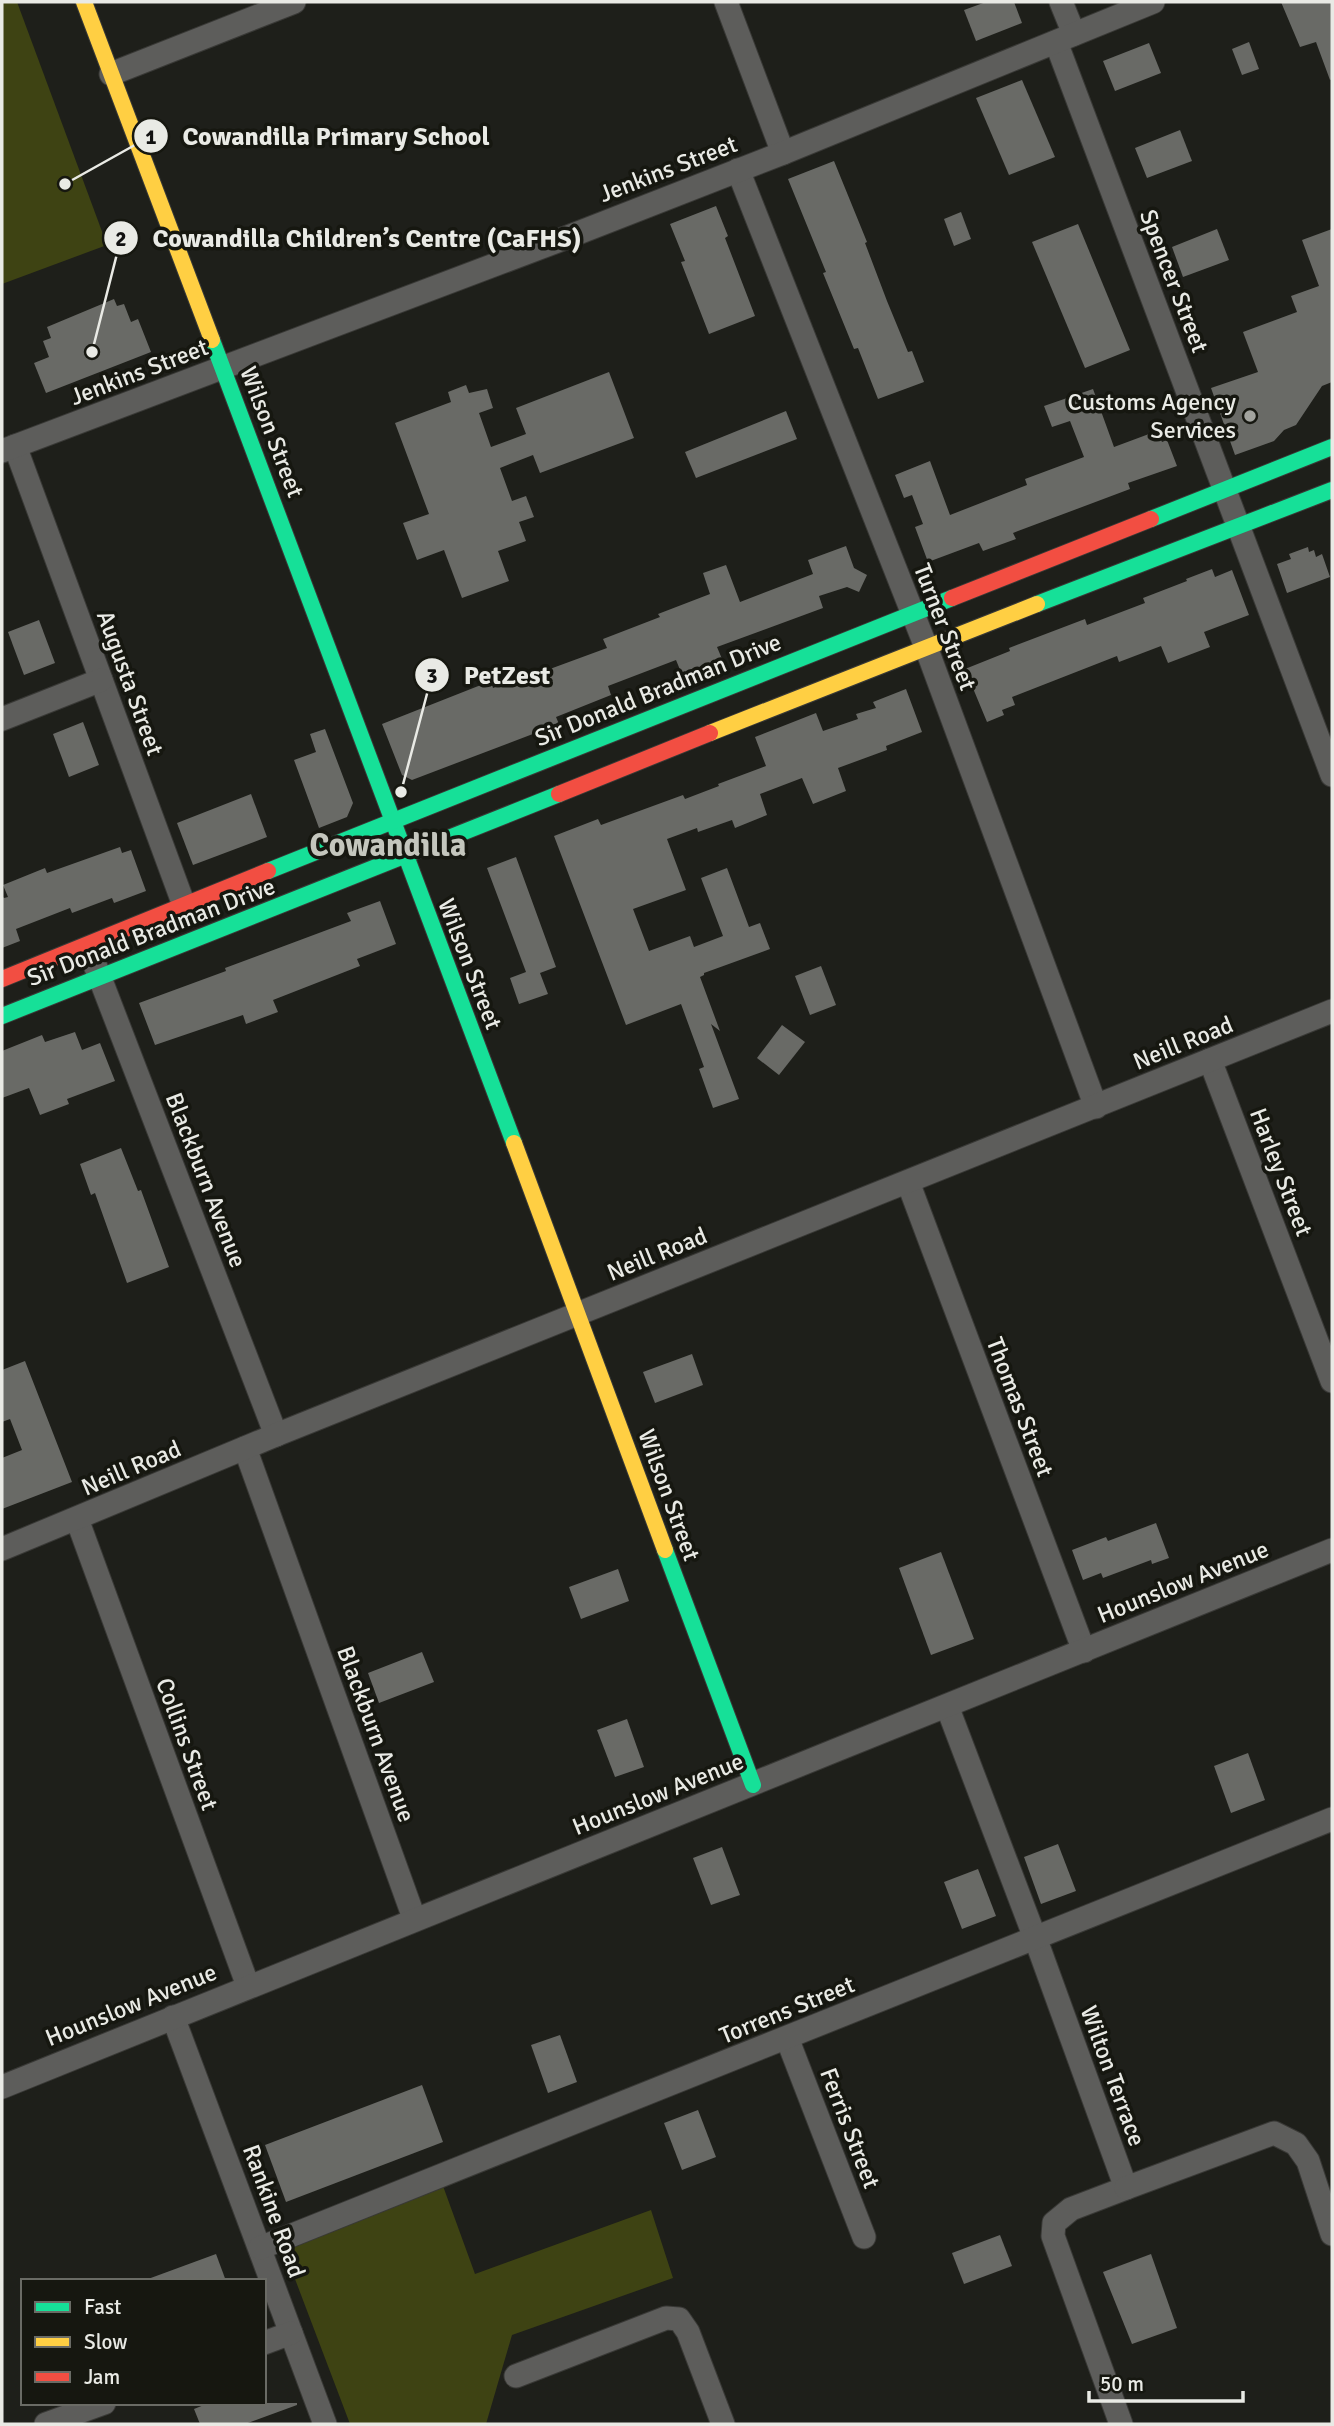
<svg xmlns="http://www.w3.org/2000/svg" width="1334" height="2426" viewBox="0 0 1334 2426" font-family="Signika,sans-serif">
<style>
.green{fill:#3e4313}
.building{fill:#696a66}
.lines{fill:none;stroke-linecap:round;stroke-linejoin:round}
.street-casing{stroke:#393936;stroke-width:25}
.fast-casing{stroke:#393936;stroke-width:18}
.slow-casing{stroke:#393936;stroke-width:18}
.jam-casing{stroke:#393936;stroke-width:18}
.street{stroke:#5d5d5b;stroke-width:23}
.fast{stroke:#16e098;stroke-width:16}
.slow{stroke:#ffcf43;stroke-width:16}
.jam{stroke:#f24e42;stroke-width:16}
.poi-dot{fill:#a2a39e;stroke:#161710;stroke-width:2.5}
.labels{text-anchor:middle;dominant-baseline:central;stroke-width:7;stroke-linejoin:round;paint-order:stroke}
.street-label{font-size:24px;fill:#e9eae5;stroke:#161710}
.poi-label{font-size:24px;fill:#e9eae5;stroke:#161710;text-anchor:end}
.district-label{font-size:32px;font-weight:bold;fill:#c4c6bd;stroke:#161710}
.leader{fill:none;stroke:#e9eae5;stroke-width:2.5}
.callout-dot{fill:#e9eae5;stroke:#161710;stroke-width:2.5}
.mark-label{font-size:21px;text-anchor:middle;font-weight:bold;fill:#111}
.callout-label{font-size:26px;text-anchor:middle;font-weight:bold;fill:#e9eae5;stroke:#161710;stroke-width:7;stroke-linejoin:round;paint-order:stroke}
</style>
<rect width="100%" height="100%" fill="#1e1f1a"/>
<g class="green">
<path d="M2 2H17L107 245 2 284Z"/>
<path d="M443 2186 475 2274 651 2210 673 2278 512 2335 486 2424H350L284 2250Z"/>
</g>
<g class="building">
<path d="M986 2H1014L1022 23 976 41 964 10Z"/>
<path d="M1281 2H1332V79L1330 80 1316 42 1300 47Z"/>
<path d="M1249 42 1259 69 1242 75 1232 49Z"/>
<path d="M1149 43 1161 73 1115 91 1103 61Z"/>
<path d="M1022 80 1055 157 1009 175 976 98Z"/>
<path d="M1180 130 1192 161 1147 178 1135 148Z"/>
<path d="M834 161 867 242 865 243 887 301 908 352 912 351 924 382 878 399 858 348 854 349 823 273 826 272 788 179Z"/>
<path d="M716 206 728 236 725 238 755 316 709 334 681 262 685 261 670 224Z"/>
<path d="M961 212 971 239 954 246 944 219Z"/>
<path d="M1078 224 1130 350 1085 368 1032 242Z"/>
<path d="M1217 229 1229 260 1183 277 1172 247Z"/>
<path d="M1332 229V382L1322 386 1296 425 1284 430 1274 441 1235 455 1211 388 1258 372 1243 332 1297 312 1291 296 1319 286 1302 240Z"/>
<path d="M114 299 117 306 124 304 131 322 138 319 151 352 46 393 34 363 49 357 43 341 51 338 47 327Z"/>
<path d="M609 372 634 438 540 473 533 455 500 468 512 501 526 496 534 517 519 522 526 541 498 551 509 581 462 598 444 550 417 560 403 523 429 514 395 423 451 402 448 392 466 385 469 393 487 389 493 408 479 413 491 447 526 434 516 408Z"/>
<path d="M1093 389 1114 447 1157 431 1162 442 1167 440 1177 466 1128 483 1130 489 1013 533 1016 539 983 551 979 543 928 562 915 527 923 524 912 495 904 498 895 475 930 461 950 515 1027 485 1025 479 1084 457 1070 421 1052 427 1044 406Z"/>
<path d="M786 411 797 439 696 478 685 452Z"/>
<path d="M846 546 854 568 867 575 859 592 847 587 819 596 823 608 717 647 725 666 685 682 676 660 608 686 611 695 556 717 559 724 412 780 402 775 382 724 491 681 493 688 538 670 539 673 607 648 603 639 660 617 658 614 710 594 703 573 726 565 740 602 813 574 808 560Z"/>
<path d="M1308 547 1309 552 1314 550 1316 557 1322 554 1330 577 1287 593 1277 564 1291 559 1289 554Z"/>
<path d="M1212 569 1215 577 1232 570 1249 615 1204 632 1210 647 1168 663 1161 646 1119 662 1117 656 1012 697 1015 705 1002 710 1004 715 987 722 965 669 1010 651 1009 648 1085 619 1087 625 1145 603 1143 598 1187 581 1186 579Z"/>
<path d="M39 620 55 663 24 675 8 632Z"/>
<path d="M906 689 922 732 886 746 887 750 838 768 846 791 813 804 802 778 760 794 767 815 735 828 732 820 698 832 697 828 667 839 686 890 633 909 649 951 690 936 694 947 723 936 701 878 727 868 749 927 760 923 770 949 704 973V975L700 977 720 1031 711 1024 739 1099 713 1108 699 1069 704 1067 681 1004 626 1025 554 836 598 819 601 825 683 795 685 799 719 786 718 784 766 766 755 737 816 713 823 731 858 719 856 714 876 708 873 702Z"/>
<path d="M83 722 99 765 69 777 53 734Z"/>
<path d="M325 729 353 803 347 817 319 828 294 760 316 752 310 734Z"/>
<path d="M251 794 267 837 193 865 177 823Z"/>
<path d="M120 847 122 853 131 850 146 891 114 903 112 898 72 913 70 908 16 929 20 941 2 948V896L4 898 8 897 3 885 45 868 47 873Z"/>
<path d="M516 857 556 967 540 973 548 994 519 1004 510 978 526 972 487 868Z"/>
<path d="M380 901 396 944 357 959 360 966 273 1000 278 1012 246 1024 243 1015 155 1045 139 1003 226 971 225 968 351 921 347 913Z"/>
<path d="M821 966 836 1005 810 1015 795 976Z"/>
<path d="M782 1025 805 1042 779 1075 757 1058Z"/>
<path d="M75 1032 82 1050 100 1043 115 1081 67 1099 69 1104 40 1115 29 1088 2 1098V1051L42 1035 45 1042Z"/>
<path d="M121 1148 138 1191 141 1190 169 1267 127 1283 95 1193 91 1195 80 1164Z"/>
<path d="M692 1354 703 1385 655 1403 643 1372Z"/>
<path d="M25 1361 72 1482 2 1509V1458L22 1450 10 1419 2 1422V1370Z"/>
<path d="M1156 1523 1169 1558 1152 1564 1151 1560 1103 1578 1101 1573 1083 1580 1072 1550 1106 1537 1108 1541Z"/>
<path d="M941 1552 974 1639 931 1655 899 1568Z"/>
<path d="M618 1569 629 1601 581 1619 569 1587Z"/>
<path d="M422 1652 434 1682 379 1703 368 1673Z"/>
<path d="M627 1719 644 1767 615 1777 597 1730Z"/>
<path d="M1248 1753 1265 1800 1231 1813 1214 1766Z"/>
<path d="M1058 1844 1076 1891 1041 1904 1024 1857Z"/>
<path d="M722 1847 740 1895 711 1905 693 1858Z"/>
<path d="M978 1869 996 1916 962 1929 944 1882Z"/>
<path d="M560 2035 577 2082 548 2093 531 2045Z"/>
<path d="M422 2085 443 2142 286 2202 265 2145Z"/>
<path d="M698 2110 716 2157 682 2170 664 2123Z"/>
<path d="M1000 2235 1012 2266 964 2284 952 2253Z"/>
<path d="M216 2254 226 2281H148V2279Z"/>
<path d="M1151 2254 1177 2328 1132 2344 1103 2272Z"/>
<path d="M209 2403H297V2405L245 2424H200L194 2409Z"/>
</g>
<g class="lines">
<defs>
<g id="street">
<path d="M726 2 783 153"/>
<path d="M1061 2 1074 34"/>
<path d="M1056 42 1332 775"/>
<path d="M111 74 294 2"/>
<path d="M738 170 926 647 1096 1107"/>
<path d="M15 446 188 916"/>
<path d="M2 451 555 242 783 153 1153 2"/>
<path d="M2 719 101 680"/>
<path d="M95 965 276 1435"/>
<path d="M1210 1060 1332 1381"/>
<path d="M908 1182 1084 1651"/>
<path d="M245 1448 414 1918"/>
<path d="M77 1519 248 1986"/>
<path d="M2 1549 276 1435 1332 1011"/>
<path d="M947 1706 1040 1951 1126 2188 1071 2209 1054 2223 1053 2236 1121 2424"/>
<path d="M173 2017 325 2424"/>
<path d="M787 2038 864 2237"/>
<path d="M2 2087C445 1906 889 1730 1332 1550"/>
<path d="M1126 2188 1274 2133 1296 2144 1308 2161 1332 2234"/>
<path d="M260 2248 1332 1819"/>
<path d="M264 2343 291 2333"/>
<path d="M516 2376 666 2318 679 2319 688 2332 723 2424"/>
<path d="M46 2424 104 2403"/>
</g>
<g id="fast">
<path d="M212 340 514 1143"/>
<path d="M1151 519 1332 447"/>
<path d="M1037 604 1332 490"/>
<path d="M268 871 952 598"/>
<path d="M2 1016 559 794"/>
<path d="M665 1550 753 1785"/>
</g>
<g id="slow">
<path d="M84 2 212 340"/>
<path d="M710 733 1037 604"/>
<path d="M514 1143 665 1550"/>
</g>
<g id="jam">
<path d="M952 598 1151 519"/>
<path d="M559 794 710 733"/>
<path d="M2 979 268 871"/>
</g>
</defs>
<use href="#street" class="street-casing"/>
<use href="#fast" class="fast-casing"/>
<use href="#slow" class="slow-casing"/>
<use href="#jam" class="jam-casing"/>
<use href="#street" class="street"/>
<use href="#fast" class="fast"/>
<use href="#slow" class="slow"/>
<use href="#jam" class="jam"/>
</g>
<circle class="poi-dot" cx="1250" cy="416" r="7"/>
<g class="labels">
<g class="street-label">
<text transform="translate(668 169) rotate(-21)">Jenkins Street</text>
<text transform="translate(1174 281) rotate(69)">Spencer Street</text>
<text transform="translate(139 372) rotate(-21)">Jenkins Street</text>
<text transform="translate(272 432) rotate(69)">Wilson Street</text>
<text transform="translate(945 627) rotate(69)">Turner Street</text>
<text transform="translate(130 683) rotate(70)">Augusta Street</text>
<text transform="translate(658 690) rotate(-22)">Sir Donald Bradman Drive</text>
<text transform="translate(151 932) rotate(-21)">Sir Donald Bradman Drive</text>
<text transform="translate(470 964) rotate(69)">Wilson Street</text>
<text transform="translate(1183 1043) rotate(-22)">Neill Road</text>
<text transform="translate(1281 1172) rotate(69)">Harley Street</text>
<text transform="translate(206 1180) rotate(69)">Blackburn Avenue</text>
<text transform="translate(657 1254) rotate(-22)">Neill Road</text>
<text transform="translate(1020 1407) rotate(69)">Thomas Street</text>
<text transform="translate(131 1468) rotate(-23)">Neill Road</text>
<text transform="translate(669 1495) rotate(70)">Wilson Street</text>
<text transform="translate(1183 1582) rotate(-22)">Hounslow Avenue</text>
<text transform="translate(376 1734) rotate(70)">Blackburn Avenue</text>
<text transform="translate(187 1744) rotate(70)">Collins Street</text>
<text transform="translate(658 1794) rotate(-22)">Hounslow Avenue</text>
<text transform="translate(131 2005) rotate(-22)">Hounslow Avenue</text>
<text transform="translate(787 2010) rotate(-22)">Torrens Street</text>
<text transform="translate(1113 2076) rotate(70)">Wilton Terrace</text>
<text transform="translate(850 2128) rotate(69)">Ferris Street</text>
<text transform="translate(274 2211) rotate(70)">Rankine Road</text>
</g>
<g class="poi-label">
<text x="1236" y="402">Customs Agency<tspan x="1236" dy="28">Services</tspan></text>
</g>
<g class="district-label">
<text x="388" y="845">Cowandilla</text>
</g>
</g>
<path class="leader" d="M65 184L151 136M92 352L121 238M401 792L432 675"/>
<g class="callout-dot">
<circle cx="65" cy="184" r="7"/>
<circle cx="92" cy="352" r="7"/>
<circle cx="401" cy="792" r="7"/>
<circle cx="151" cy="136" r="18"/>
<circle cx="121" cy="238" r="18"/>
<circle cx="432" cy="675" r="18"/>
</g>
<g class="mark-label">
<text x="151" y="144">1</text>
<text x="121" y="246">2</text>
<text x="432" y="683">3</text>
</g>
<g class="callout-label">
<text x="336" y="145">Cowandilla Primary School</text>
<text x="367" y="247">Cowandilla Children’s Centre (CaFHS)</text>
<text x="507" y="684">PetZest</text>
</g>
<rect width="1334" height="2426" fill="none" stroke="#e9eae5" stroke-width="7"/>
<rect x="21" y="2279" width="245" height="126" fill="#161710" stroke="#6a6b65" stroke-width="2"/>
<rect x="35" y="2302" width="35" height="10" fill="#16e098" stroke="#6a6b65" stroke-width="2"/>
<text x="84" y="2314" font-size="21" fill="#e9eae5">Fast</text>
<rect x="35" y="2337" width="35" height="10" fill="#ffcf43" stroke="#6a6b65" stroke-width="2"/>
<text x="84" y="2349" font-size="21" fill="#e9eae5">Slow</text>
<rect x="35" y="2372" width="35" height="10" fill="#f24e42" stroke="#6a6b65" stroke-width="2"/>
<text x="84" y="2384" font-size="21" fill="#e9eae5">Jam</text>
<path d="M1089 2391v10h154v-10" fill="none" stroke="#e9eae5" stroke-width="3.5"/>
<text x="1100" y="2391" font-size="21" fill="#e9eae5" stroke="#161710" stroke-width="5" paint-order="stroke">50 m</text>
</svg>
